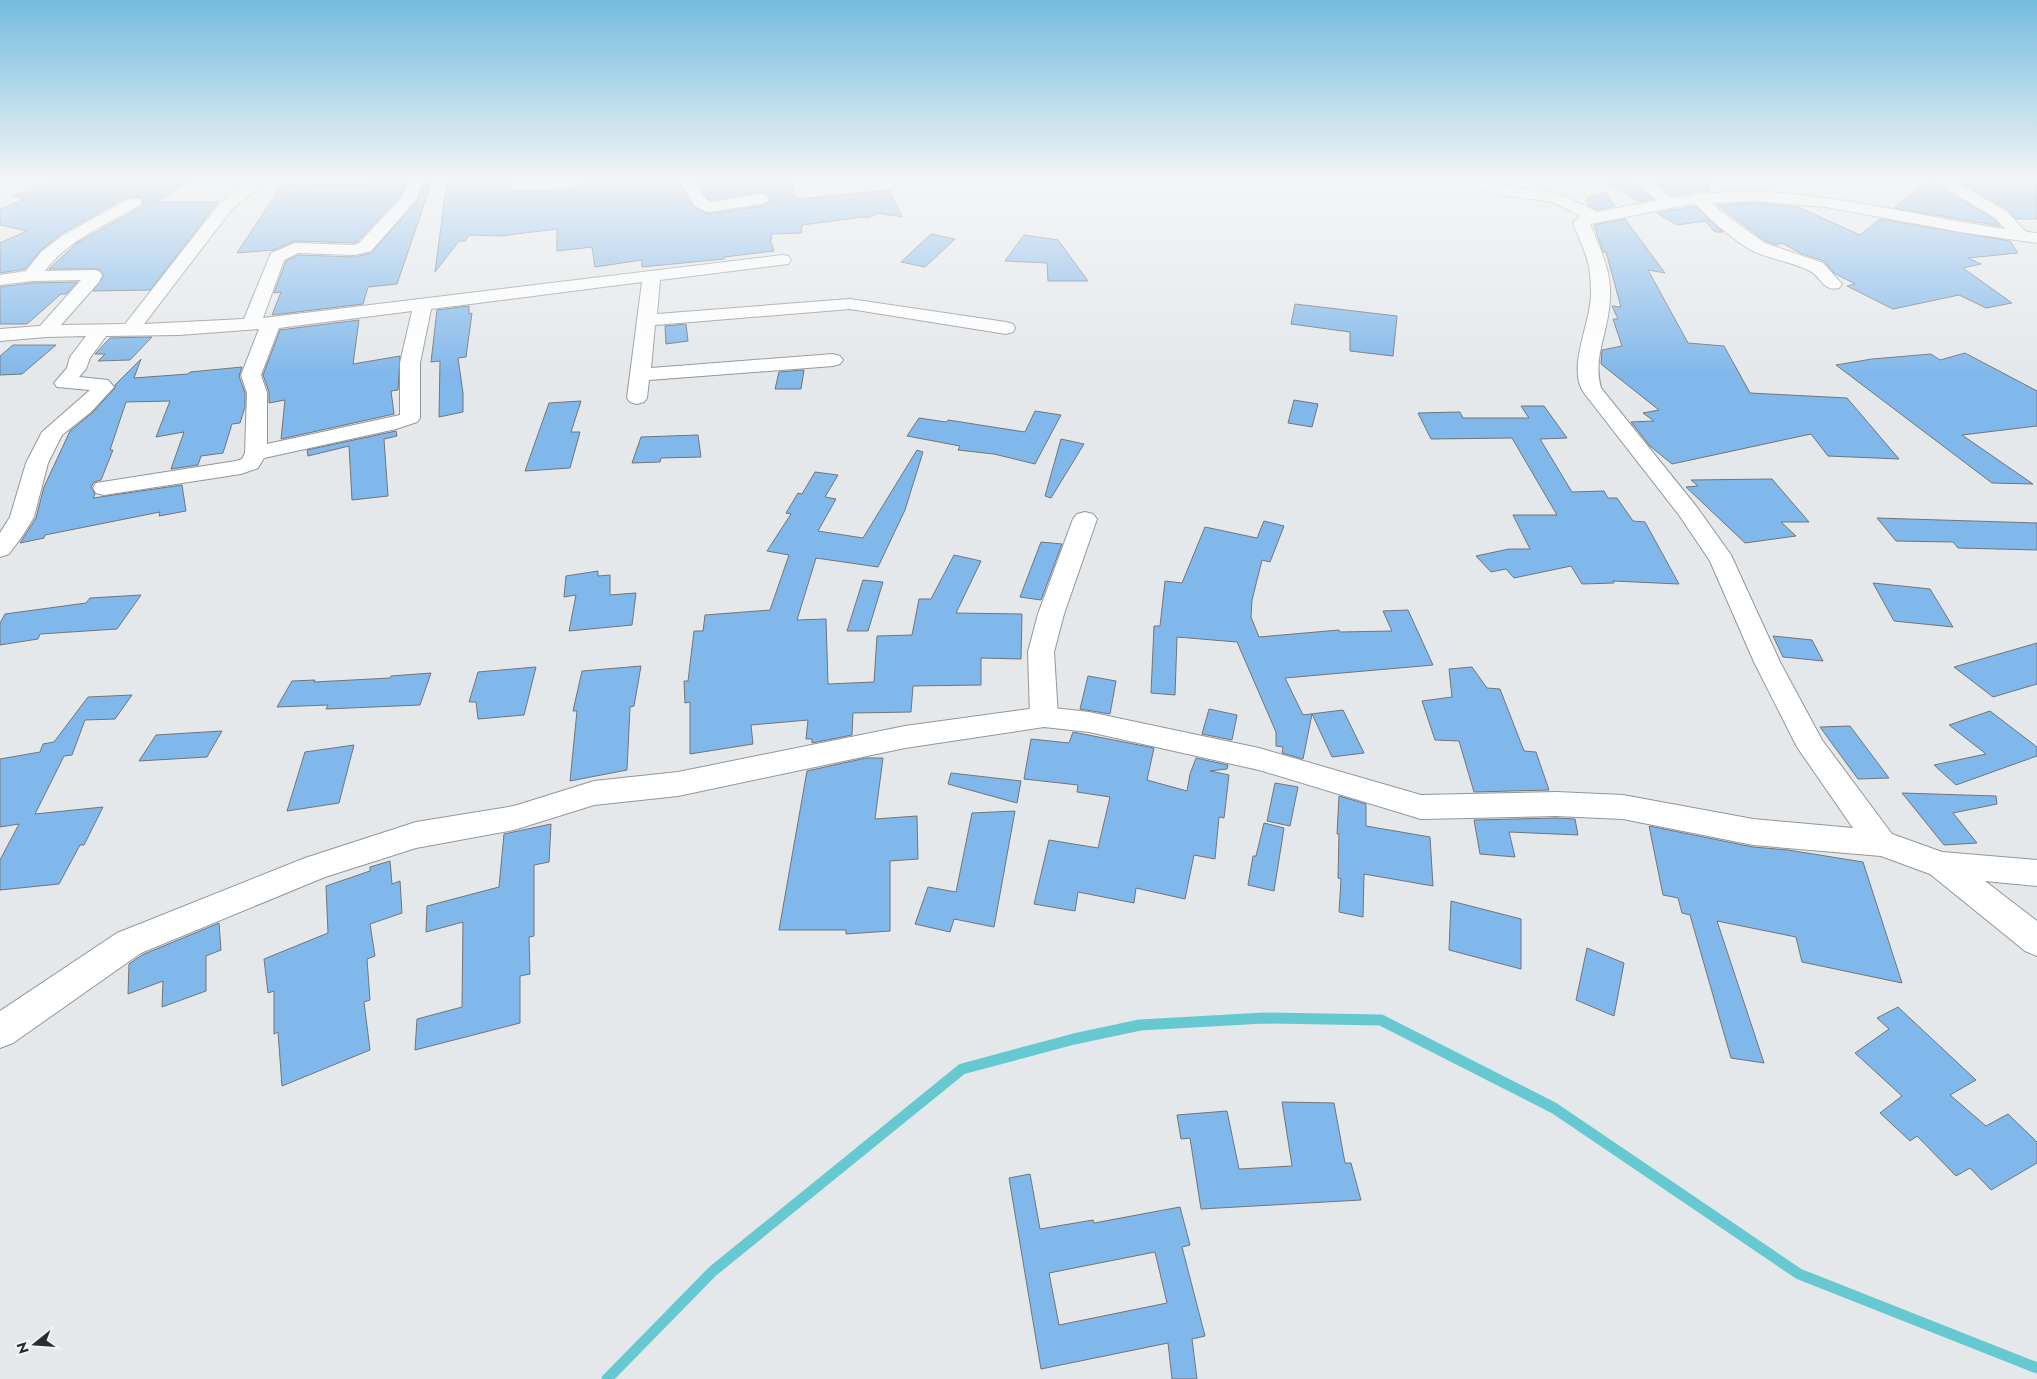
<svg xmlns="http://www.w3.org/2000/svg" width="2037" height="1379" viewBox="0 0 2037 1379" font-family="Jost,sans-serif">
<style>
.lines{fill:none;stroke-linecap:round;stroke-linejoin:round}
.stream{stroke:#66c8d0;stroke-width:11}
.building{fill:#81b8eb;stroke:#727578;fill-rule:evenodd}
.street-casing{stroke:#939699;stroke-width:2}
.secondary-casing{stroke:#939699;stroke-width:2}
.street{fill:#fff;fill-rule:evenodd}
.secondary{fill:#fff;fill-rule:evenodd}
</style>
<rect width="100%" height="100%" fill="#e5e8eb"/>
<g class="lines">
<path class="stream" d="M607 1379 713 1271 962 1069 1074 1039 1140 1025 1264 1018 1381 1020 1554 1108 1799 1274 2037 1368"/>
</g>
<g class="building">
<path d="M52 181H190L157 202H218L150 290 93 291 104 276 99 269H49L77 243 141 207 144 201 140 197H127L61 234 40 251 25 269 0 273V243L27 231 0 225V209L25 199 12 196Z"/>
<path d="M368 181H406L401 195 358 241 354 243 295 241 274 250 237 253 282 185 367 184Z"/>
<path d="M424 181H432L397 284 368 287 363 304 272 315 281 292 274 293 286 261 298 255 355 257 371 253 417 201Z"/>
<path d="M447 181H513L508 183V186L517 192 566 190 582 186 587 181H678L692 206 708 214 762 206 769 203 771 198 768 194 761 192 711 200 707 198 696 181H788L789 185H792L796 198 799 199 889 190 902 217 877 213 868 218 863 217 802 225 801 233 771 234 772 239H770L774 251 724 257V259L642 267V260L595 267 592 247 557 251V229L500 236 469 235 465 241H459L435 272Z"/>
<path d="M1604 181H1632L1653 199 1639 202Z"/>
<path d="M1653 181H1709L1710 192 1698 191 1672 196Z"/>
<path d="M1928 181H1934L1938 186 1994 219 2000 226 1894 208Z"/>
<path d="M1957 181H2037V219H2016L2008 210Z"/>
<path d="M1605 192 1615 206 1598 210 1588 205 1586 198Z"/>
<path d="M1755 203 1798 207 1860 235 1880 219 2010 241 2018 253 1968 258 1981 264 1963 268 2012 303 1986 308 1959 295 1893 309 1847 286 1855 284 1834 273 1824 261 1800 253 1782 243 1776 245 1764 240 1717 205Z"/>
<path d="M1695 206 1723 232H1715L1705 221 1677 225 1657 213Z"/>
<path d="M1625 219 1665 273 1648 270 1688 343 1724 346 1750 393 1847 398 1899 459 1828 456 1811 434 1672 464 1650 446 1631 422 1654 421 1643 413 1659 410 1601 364 1602 350 1622 346 1613 319H1618L1612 306 1621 307 1606 252H1603L1594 225Z"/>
<path d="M931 234 955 239 925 267 901 262Z"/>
<path d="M1024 235 1058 240 1088 281H1048L1047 263 1005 261Z"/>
<path d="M77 282 66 294H61L27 324H0V287L32 283Z"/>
<path d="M1295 304 1397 316 1393 356 1350 351V332L1291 324Z"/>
<path d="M469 306V314L472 313 466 357 458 358 463 393V412L439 417 440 361 431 362 437 310Z"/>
<path d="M359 320 353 364 400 356 398 390 391 391 394 414 281 439 285 400 269 403V392L263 375 280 330Z"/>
<path d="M686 324 688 341 666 344 665 326Z"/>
<path d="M152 337 130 360 98 361 105 354H95L110 338Z"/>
<path d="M13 345H56L22 374 0 375V356Z"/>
<path d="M1965 353 2037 391V426L1962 435 2033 484 1992 483 1836 365 1872 359 1931 354 1940 360Z"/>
<path d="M141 359 134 378 188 374 190 372 242 367 239 376 245 393V407L240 423 232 424 223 453 201 456 198 465 171 469 184 432 156 437 170 401 126 402 110 450H113L101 480 94 482 91 487 95 494 93 498 182 485 186 511 159 516 160 512 45 535 44 538 20 543 36 518 44 487 70 431 92 413 115 388V385Z"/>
<path d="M804 370 801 389H775L779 372Z"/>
<path d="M1294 400 1318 404 1312 427 1288 423Z"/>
<path d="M581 401 571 432H580L570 468 525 471 549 403Z"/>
<path d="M1521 406H1544L1567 438 1540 439 1572 492 1604 491 1608 498H1617L1633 521 1645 522 1679 584 1613 581 1614 583 1582 584 1571 566 1514 578 1506 569 1491 572 1476 556 1509 549H1530L1513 515H1557L1512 438 1431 439 1418 413 1460 412 1463 418H1529Z"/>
<path d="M1035 411 1061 415 1035 464 994 454 958 450 960 446 907 436 919 418 946 422 948 420 1025 432Z"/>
<path d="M396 431 397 436 384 439 388 496 352 500 349 446 308 456 307 450Z"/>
<path d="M698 435 701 457 661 458 660 462 632 463 641 437Z"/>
<path d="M1061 439 1084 444 1051 498 1045 496Z"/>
<path d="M917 450 923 452 905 510 878 567 816 558 797 620 826 619 828 684 874 682 877 636 912 635 919 599H931L954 555 981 561 956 613 1022 614 1021 659 981 658V685L913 686 911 712 853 713 852 735 812 743V739H806L808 720 751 725 753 744 690 754V702L685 703 684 681H688L694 631H703L705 615 770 610 789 555 767 551 791 514 786 513 798 493 802 494 815 472 838 475 825 497 836 499 818 531 863 538Z"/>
<path d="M1772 479 1809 522H1781L1796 536 1745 543 1686 487 1698 486 1691 480Z"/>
<path d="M1877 518 2037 523V550L1958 548 1953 542 1896 541Z"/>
<path d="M1264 521 1284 526 1270 562 1262 560 1252 600 1251 617 1259 637 1339 630 1340 632 1392 631 1383 611 1408 610 1433 665 1285 678 1303 715 1343 710 1364 753 1332 757 1312 714 1303 759 1282 753 1283 747 1276 746V732L1237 642 1177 637 1175 695 1151 693 1154 626H1160L1165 581 1182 583 1205 527 1257 538Z"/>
<path d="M1041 542 1062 544 1041 600 1020 597Z"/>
<path d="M598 571V576L610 575V595L636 593 632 625 569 631 576 595 564 597 566 576Z"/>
<path d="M863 580 883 582 868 631H847Z"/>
<path d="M1873 583 1930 589 1953 627 1894 621Z"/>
<path d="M141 595 117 629 40 634 38 639 0 645V623L5 614 86 603 90 598Z"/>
<path d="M1773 636 1812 640 1823 661 1783 657Z"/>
<path d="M2037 643V684L1993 697 1954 667Z"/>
<path d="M641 666 634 706 630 707 627 770 570 781 577 711H573L582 671Z"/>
<path d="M536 667 524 715 478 719 476 702H469L478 672Z"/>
<path d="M1472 667 1487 688 1500 689 1524 751 1536 752 1549 790 1474 792 1459 741 1435 740 1422 701 1452 697 1449 669Z"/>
<path d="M431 673 420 705 326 709 328 705 277 707 292 681 315 680 314 682 390 678 391 676Z"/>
<path d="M1088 676 1116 681 1110 714 1080 709Z"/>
<path d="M132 695 115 719 85 720 72 755 64 756 35 814 103 807 84 845H80L59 884 0 890V860L19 824 0 827V759L40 752 43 744 54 742 88 697Z"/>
<path d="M1209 709 1237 715 1232 740 1202 734Z"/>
<path d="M1990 711 2037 747V756L1956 785 1934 765 1986 754 1949 725Z"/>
<path d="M1850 726 1889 778 1858 779 1820 727Z"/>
<path d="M222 731 207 757 139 761 156 735Z"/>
<path d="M1073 732 1154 748 1147 780 1187 791 1190 774 1196 758 1228 765 1227 769 1210 771 1229 775 1224 818 1219 817 1215 859 1194 855 1185 899 1136 888 1134 903 1078 892 1075 911 1034 904 1049 840 1098 848 1110 797 1077 792 1078 785 1024 779 1031 739 1069 743Z"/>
<path d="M354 745 339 803 287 811 305 752Z"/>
<path d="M866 758H883L875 819 917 816 918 859 890 861V931L846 934V930H779L807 771Z"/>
<path d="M951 773 1021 781 1017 803 948 784Z"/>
<path d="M1275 783 1298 787 1290 826 1267 821Z"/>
<path d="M1902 793 1996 796 1997 804 1953 813 1977 843 1944 845Z"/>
<path d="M1339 796 1366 804V826L1430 837 1433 886 1364 874 1363 917 1339 912 1341 879 1338 878 1339 834H1337Z"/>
<path d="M1015 811 994 927 954 919 950 932 915 924 928 887 956 892 972 813Z"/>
<path d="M1556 818 1575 819 1578 835 1509 832 1515 857 1480 854 1474 820Z"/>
<path d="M1264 823 1284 828 1274 891 1248 885 1253 856H1256Z"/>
<path d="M551 824 549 862 534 865V936L529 937 530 974 520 976V1023L415 1050 417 1019 462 1007 463 922 426 932 427 906 499 887 504 834Z"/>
<path d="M1649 826 1753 847 1788 850 1863 862 1902 983 1802 962 1796 937 1717 921 1764 1063 1731 1058 1690 915 1682 913 1678 898 1663 895Z"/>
<path d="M390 861 392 884 400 881 402 913 370 924 375 956 367 959 370 1000 364 1002 370 1050 282 1086 278 1032 274 1034V991L268 993 264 959 328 933 326 886 370 871V867Z"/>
<path d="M1451 901 1521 919V969L1449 950Z"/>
<path d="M219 923 221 950 206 956V991L162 1007 163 981 128 994 129 964 142 955Z"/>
<path d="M1587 948 1624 963 1614 1016 1576 1000Z"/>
<path d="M1898 1007 1976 1080 1950 1095 1986 1126 2008 1114 2037 1142V1163L1991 1190 1970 1168 1956 1176 1917 1136 1910 1141 1880 1113 1902 1096 1855 1053 1889 1029 1877 1018Z"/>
<path d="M1282 1102 1334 1103 1345 1163H1351L1361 1200 1201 1209 1190 1138 1181 1139 1177 1115 1227 1111 1239 1169 1292 1166Z"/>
<path d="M1030 1174 1040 1229 1093 1220 1094 1223 1180 1207 1190 1245 1182 1247 1205 1336 1192 1339 1197 1379H1172L1168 1343 1041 1369 1009 1178ZM1155 1252 1167 1303 1059 1325 1049 1273Z"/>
</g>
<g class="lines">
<defs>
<g id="street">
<path d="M255 181 262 185 259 188 232 209 144 324 244 319 271 253 295 243 354 245 359 243 403 196 408 181H422L416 200 371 251 355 255 298 253 284 260 263 318 782 255 788 256 791 260 788 264 660 280 657 314 850 299 1006 322 1013 324 1015 328 1013 332 1006 334 850 309 655 325 651 368 833 354 840 356 843 360 840 364 833 366 649 380 647 398 644 402 637 404 630 402 627 398 642 282 431 309 420 363V418L417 422 396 429 264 458 258 468 241 474 104 495 96 493 93 488 96 483 236 461 242 459 245 453 247 393 241 375 259 329 179 335 106 336 90 358 86 369 79 377 108 380 114 387 91 412 62 435 48 463 34 517 23 535 9 554 0 557V533L10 517 26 463 42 432 90 390 57 387 54 383 67 368 70 357 86 336 46 337 0 341V329L40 326 81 280 32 281 0 285V275L26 271 41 252 62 236 128 199H140L142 202 140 205C108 224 67 240 45 271L93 270 99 271 102 275 99 282 61 325 125 324 220 203 249 182ZM412 311 400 363V415L267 444V393L261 375 279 328Z"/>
<path d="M516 181H585L582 184 566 188 517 190 512 188 509 185Z"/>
<path d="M680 181H694L706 199 711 202 761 194 767 196 769 199 767 202 761 204 708 212 702 210 694 205Z"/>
<path d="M1468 181H1488L1504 186 1549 192 1566 197 1602 214 1604 217 1602 220H1590C1577 215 1565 207 1551 202 1532 197 1480 198 1468 181Z"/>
<path d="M1634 181H1650L1678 203 1676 206H1664Z"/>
<path d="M1936 181H1954L2007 212 2030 236 2028 240H2016L1995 218 1939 184Z"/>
<path d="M1699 193 1705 195 1720 211 1765 243 1823 263 1842 284 1839 288C1822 292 1821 275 1808 270 1791 262 1770 259 1753 251 1736 242 1702 214 1691 198L1693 195Z"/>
<path d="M1085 512 1093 514 1097 519 1064 614 1054 652 1058 717 1054 724 1044 727 1034 724 1030 717 1028 652 1038 614 1073 519 1077 514Z"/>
<path d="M1881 830 1942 852 2037 860V886L1985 881 2037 921V956L2025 951 1930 874 1870 852 1865 843 1870 834Z"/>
</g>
<path id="secondary" d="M1734 191C1836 191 1935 222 2037 233V243L1966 233 1826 207 1755 201 1691 204 1590 224C1602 254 1614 274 1609 309 1606 337 1593 359 1601 388L1696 506 1731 555 1780 662 1822 740 1892 834 1897 843 1892 852 1881 856 1753 845 1623 819 1556 816 1421 819 1259 770 1089 732 1044 727 905 748 678 796 594 805 514 830 416 848 325 877 141 953 13 1043 0 1048V1011L117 933 305 858 416 822 514 806 594 781 678 772 905 726 1044 707 1089 712 1259 748 1421 795 1556 792 1623 795 1753 819 1853 828 1797 747 1754 662 1710 561 1679 515 1584 393C1566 367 1592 322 1591 292 1591 260 1584 251 1573 223L1580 216 1586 214 1670 198Z"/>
</defs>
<use href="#street" class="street-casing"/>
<use href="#secondary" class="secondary-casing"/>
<use href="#street" class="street"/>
<use href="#secondary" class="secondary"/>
</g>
<linearGradient id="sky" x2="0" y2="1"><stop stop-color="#74bcde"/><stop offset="0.48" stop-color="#f3f5f6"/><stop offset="1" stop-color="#f3f5f6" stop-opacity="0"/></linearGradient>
<rect width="2037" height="374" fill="url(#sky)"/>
<g transform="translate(35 1344) rotate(253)" stroke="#f2f5f8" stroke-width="4" paint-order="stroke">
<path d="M0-4L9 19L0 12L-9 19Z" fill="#292b2c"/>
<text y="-8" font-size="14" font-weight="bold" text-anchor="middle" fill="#292b2c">N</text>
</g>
</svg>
